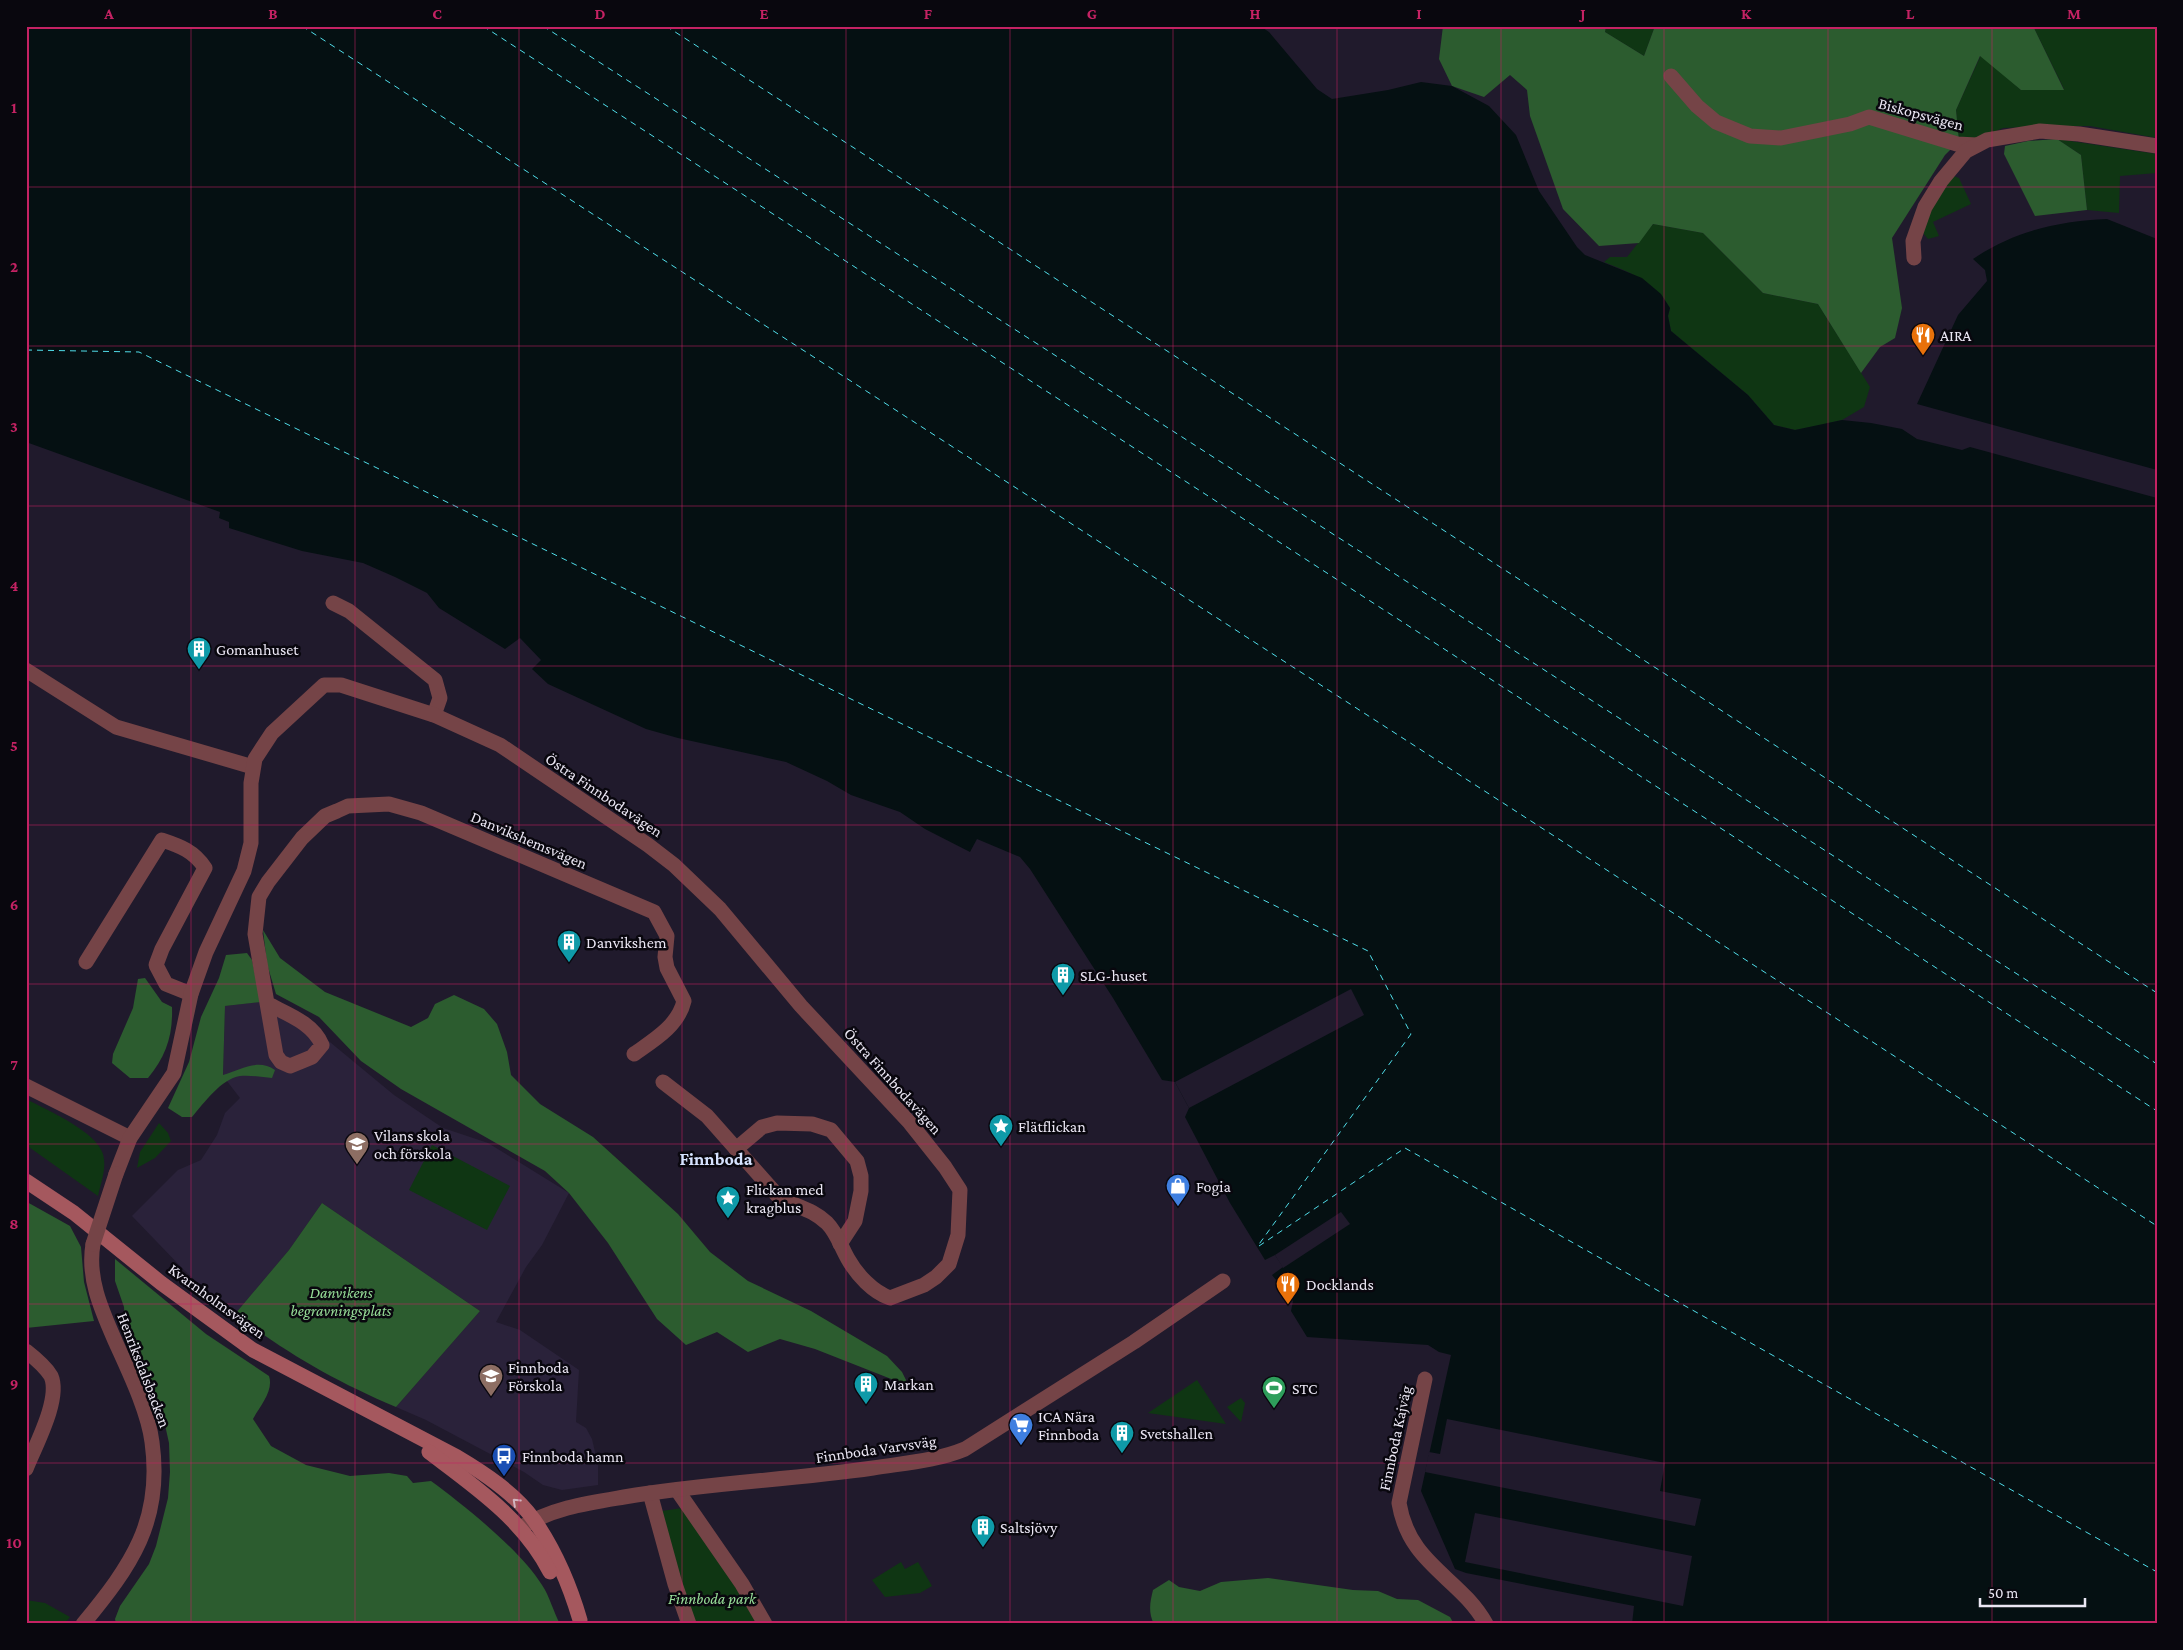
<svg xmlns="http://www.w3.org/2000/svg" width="2183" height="1650" viewBox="0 0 2183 1650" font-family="'Crimson Pro',serif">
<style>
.built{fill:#2a223a}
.green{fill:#0f3613}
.forest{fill:#2c5c2f}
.water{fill:#051012}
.pier{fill:#201a2c}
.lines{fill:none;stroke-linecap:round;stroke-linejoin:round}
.ferry{stroke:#50dde9;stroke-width:1;stroke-dasharray:6 5;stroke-linecap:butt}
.street{stroke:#754447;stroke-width:15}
.secondary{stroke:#a5585e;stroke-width:15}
.street-bridge{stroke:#754447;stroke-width:15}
.oneway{stroke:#d2b5c0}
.grid{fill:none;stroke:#c42263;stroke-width:1;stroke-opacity:0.55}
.labels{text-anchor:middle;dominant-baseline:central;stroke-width:5;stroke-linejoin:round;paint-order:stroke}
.street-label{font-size:16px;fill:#ebe7f4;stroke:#09070e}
.poi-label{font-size:16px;fill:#ebe7f4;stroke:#09070e;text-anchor:start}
.park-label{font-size:16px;font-style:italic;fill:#97de98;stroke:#09070e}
.neighbourhood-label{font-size:18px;font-weight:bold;fill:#d6e2fe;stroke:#09070e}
.neatline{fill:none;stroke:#c42263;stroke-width:2}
.grid-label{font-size:16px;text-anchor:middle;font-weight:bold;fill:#c42263}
</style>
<rect width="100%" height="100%" fill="#201a2c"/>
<path class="built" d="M267 1001 290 1009 394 1095 443 1128 488 1143 569 1193 542 1245 526 1267 496 1322 520 1330 579 1370 576 1422 586 1428 592 1439 598 1465V1485L562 1490 543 1485 524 1472 426 1420 396 1407 480 1311 322 1203 289 1250 235 1314 227 1311 182 1268 132 1216 178 1170 201 1160 217 1135 225 1113 240 1098 223 1076 225 1006Z"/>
<g class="green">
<path d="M1606 26H1655L1644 56 1605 32Z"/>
<path d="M2033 26H2157V138L2090 126H2050L2003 128 1982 137 1959 141 1956 110 1981 55 2021 90 2064 89Z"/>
<path d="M2057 139 2157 154V173L2120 176 2119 213 2087 210 2081 155Z"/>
<path d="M1953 176 1959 178 1971 204 1933 222 1939 236 1928 239 1923 233 1922 226 1944 185Z"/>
<path d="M1653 224 1703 233 1763 293 1818 304 1870 387 1864 407 1842 420 1816 426 1795 430 1774 425 1748 395 1671 331 1668 316 1670 308C1652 280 1633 274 1604 262L1610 257H1627Z"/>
<path d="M26 1099C47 1110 96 1131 103 1154 107 1168 101 1182 98 1196L26 1145Z"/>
<path d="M159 1123 168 1133 171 1141 155 1158 137 1168 140 1152Z"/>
<path d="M432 1145 510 1186 487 1230 409 1190Z"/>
<path d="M1197 1380 1226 1424 1148 1413Z"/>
<path d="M1241 1398 1245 1403 1241 1422 1227 1407Z"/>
<path d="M682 1508 737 1587 757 1624H693L662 1511Z"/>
<path d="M901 1562 905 1569 918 1562 932 1586 920 1593 885 1597 872 1580Z"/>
<path d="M26 1600 45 1603 70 1617 64 1624H26Z"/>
</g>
<g class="forest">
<path d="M1443 26H1606L1605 32 1644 56 1655 26H2033L2064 90H2021L1980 56 1956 110 1959 141 1945 155 1892 238 1902 308 1895 338 1880 347 1861 373 1818 304 1763 293 1703 233 1653 224 1639 243 1599 246 1563 209 1530 116 1527 90 1510 75 1484 97 1452 86 1439 59Z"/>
<path d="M2057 139 2081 155 2087 210 2035 216 2004 154 2005 146 2028 141Z"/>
<path d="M263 930 280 958 325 992 411 1027 428 1018 435 1004 454 995 484 1009 497 1024 507 1052 511 1075 540 1104 593 1137 678 1214 710 1252 748 1281 811 1311 887 1356 902 1372 909 1386 815 1349 780 1339 748 1352 717 1332 686 1345 657 1319 608 1243 569 1193 545 1171 401 1089 361 1061 319 1017 276 994 267 964Z"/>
<path d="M247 953 252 960 261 1002 225 1006 223 1075C240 1070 258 1058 275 1070L272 1078C262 1077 250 1075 240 1076 221 1079 204 1103 192 1117H182L168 1108 189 1062 201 1017 219 978 226 955Z"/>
<path d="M145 978 162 1002 172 1007C173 1036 166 1056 148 1078H130L112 1063 113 1054 133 1008 138 979Z"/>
<path d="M27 1202 70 1226 81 1247 84 1282 94 1321 26 1328Z"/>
<path d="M322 1203 480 1311 396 1407C335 1381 288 1354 235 1314L289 1250Z"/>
<path d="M115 1259 206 1334 269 1376C274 1391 260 1406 253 1419L271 1446 306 1465 350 1476 389 1473 407 1476 413 1483 431 1481C465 1506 520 1550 542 1585 550 1597 553 1611 560 1624H116L115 1619 120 1606 149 1564 156 1546 168 1498 170 1472 169 1443 165 1425 138 1351 125 1323 124 1307 115 1281Z"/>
<path d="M1268 1578 1353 1590 1378 1591 1397 1599 1418 1600 1450 1617 1454 1624H1154C1148 1612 1150 1602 1153 1590L1169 1580 1179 1587 1200 1591 1221 1582Z"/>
</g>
<g class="water">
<path d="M26 26H1260L1269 32 1317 89 1332 99 1388 90 1421 82 1452 86 1489 106 1516 135 1539 191 1577 247 1585 255 1642 278 1661 294 1670 308 1668 316 1671 331 1748 395 1774 425 1795 430 1842 420 1871 423 1902 429 1917 439 1962 450 1970 447 2157 498V1624H1632L1634 1606 1466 1573 1455 1569 1421 1491 1451 1355 1439 1352 1428 1345 1307 1337 1291 1311 1293 1301 1272 1275 1283 1267 1275 1255 1265 1260 1230 1203 1185 1117 1189 1108 1175 1082 1162 1080 1113 998 1030 869 1020 857 977 839 970 852 925 829 900 812 851 795 827 781 786 762 678 738 646 729 548 684 532 669 541 660 520 638 505 649 439 608 427 593 395 577 363 563 302 551 229 528V522L219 518 220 512 26 442Z"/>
<path d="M2107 219 2157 239V470L1917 404 1958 315 1987 281 1985 270 1973 259C2014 231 2059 221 2107 219Z"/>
</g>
<g class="pier">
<path d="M1351 989 1364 1015 1189 1108 1175 1082Z"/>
<path d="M1341 1212 1350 1224 1283 1268 1275 1255Z"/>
<path d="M1447 1419 1665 1463 1660 1491 1701 1499 1695 1526 1425 1472 1429 1452 1440 1454Z"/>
<path d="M1475 1513 1692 1556 1683 1606 1465 1562Z"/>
</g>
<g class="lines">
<g class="ferry">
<path d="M302 26 2157 1226"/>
<path d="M483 26 2157 1111"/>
<path d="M543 26 2157 1064"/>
<path d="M666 26 2157 993"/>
<path d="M26 350 139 352 1368 951 1411 1034 1257 1247"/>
<path d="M1259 1246 1405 1148 2157 1572"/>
</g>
<g class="street">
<path d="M1671 76 1697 106 1716 122 1750 136 1781 138 1850 124 1869 117 1957 144 1977 145"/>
<path d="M1914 258 1913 241 1925 207 1941 181 1966 151 1987 140 2040 131 2079 134 2157 146"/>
<path d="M333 603 349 611 435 680 440 698 434 715"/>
<path d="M26 670 116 727 253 767"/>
<path d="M86 962 162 840C180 846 194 851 205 868L162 949 156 965 166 984 191 994"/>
<path d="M268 1004C287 1014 313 1023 322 1045L312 1057 290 1066 281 1062 276 1055 255 934 259 897 268 882 302 838 325 816 337 811 348 806 389 804 421 813 654 912 667 936 665 957 667 968 684 1001C678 1026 654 1040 634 1054"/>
<path d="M26 1086 130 1138"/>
<path d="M736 1149 762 1127 777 1123 812 1124 831 1130 857 1161 861 1176V1191L855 1221 840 1244"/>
<path d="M116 1174 130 1138 174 1073 191 994 206 952 244 871 251 843V783L255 759 272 733 324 685H341L434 715 500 745 648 845 674 865 720 909 801 1006 910 1123 945 1167 960 1190 958 1235 949 1264 936 1277 924 1285 890 1298C873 1292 857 1275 848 1259 841 1247 837 1233 827 1223 810 1207 793 1207 777 1195L707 1116 663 1082"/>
<path d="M26 1351C35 1358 45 1366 51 1376 61 1399 35 1446 26 1469"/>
<path d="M1425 1379 1399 1503C1409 1565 1460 1577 1486 1624"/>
<path d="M677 1490 742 1584 765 1624"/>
<path d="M650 1493 675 1584 689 1624"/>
<path d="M520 1528C552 1508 588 1503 624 1497 707 1483 790 1480 873 1468 904 1463 936 1461 965 1449L1134 1342 1223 1281"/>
<path d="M83 1624C131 1566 163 1521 152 1442 148 1411 129 1372 116 1343 102 1311 87 1279 93 1244"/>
</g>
<g class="secondary">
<path d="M26 1181 74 1213 161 1283 253 1350 457 1457C484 1473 516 1494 534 1520 554 1549 570 1586 580 1620"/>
<path d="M429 1452C474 1486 524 1520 550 1572"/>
</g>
<path class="street-bridge" d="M93 1244 116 1174"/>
</g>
<defs><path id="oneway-chevron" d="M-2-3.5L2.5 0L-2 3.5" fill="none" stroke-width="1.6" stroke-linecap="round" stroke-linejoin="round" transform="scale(1.25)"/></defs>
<use class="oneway" href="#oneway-chevron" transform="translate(516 1502) rotate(-137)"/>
<path class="grid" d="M191 26V1624M355 26V1624M519 26V1624M682 26V1624M846 26V1624M1010 26V1624M1173 26V1624M1337 26V1624M1501 26V1624M1664 26V1624M1828 26V1624M1992 26V1624M26 187H2157M26 346H2157M26 506H2157M26 666H2157M26 825H2157M26 984H2157M26 1144H2157M26 1304H2157M26 1463H2157"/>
<defs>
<symbol id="restaurant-pin" viewBox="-11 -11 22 30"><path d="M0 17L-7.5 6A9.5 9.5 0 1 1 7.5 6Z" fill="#e8710a" stroke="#09070e"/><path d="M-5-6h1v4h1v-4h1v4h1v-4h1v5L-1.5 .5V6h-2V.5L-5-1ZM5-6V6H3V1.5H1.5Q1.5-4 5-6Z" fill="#fff"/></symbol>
<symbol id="building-pin" viewBox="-11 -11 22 30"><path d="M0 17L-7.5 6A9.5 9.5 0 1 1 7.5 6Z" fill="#0f9aa8" stroke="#09070e"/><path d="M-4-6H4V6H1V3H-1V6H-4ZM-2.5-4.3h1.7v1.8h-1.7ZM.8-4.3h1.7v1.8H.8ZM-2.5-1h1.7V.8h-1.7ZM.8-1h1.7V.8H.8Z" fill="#fff"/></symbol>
<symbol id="sight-pin" viewBox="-11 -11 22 30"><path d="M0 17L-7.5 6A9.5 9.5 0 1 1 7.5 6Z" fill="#0f9aa8" stroke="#09070e"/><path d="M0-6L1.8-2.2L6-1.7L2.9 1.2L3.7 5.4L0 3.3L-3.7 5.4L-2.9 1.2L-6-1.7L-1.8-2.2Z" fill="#fff"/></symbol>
<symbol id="school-pin" viewBox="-11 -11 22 30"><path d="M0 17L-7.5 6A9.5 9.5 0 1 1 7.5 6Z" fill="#8d6e63" stroke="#09070e"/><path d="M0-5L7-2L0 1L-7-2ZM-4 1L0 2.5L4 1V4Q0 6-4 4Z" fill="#fff"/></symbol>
<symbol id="shop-pin" viewBox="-11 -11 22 30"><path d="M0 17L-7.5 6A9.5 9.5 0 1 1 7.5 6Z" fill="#3f7fe0" stroke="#09070e"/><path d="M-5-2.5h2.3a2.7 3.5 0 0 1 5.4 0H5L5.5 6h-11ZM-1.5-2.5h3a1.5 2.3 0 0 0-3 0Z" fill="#fff"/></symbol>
<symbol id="stadium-pin" viewBox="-11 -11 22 30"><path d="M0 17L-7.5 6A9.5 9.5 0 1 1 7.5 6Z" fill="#2e9e5b" stroke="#09070e"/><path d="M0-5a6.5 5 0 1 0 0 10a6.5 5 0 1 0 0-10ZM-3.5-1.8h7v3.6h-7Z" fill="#fff"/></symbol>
<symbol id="supermarket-pin" viewBox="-11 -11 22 30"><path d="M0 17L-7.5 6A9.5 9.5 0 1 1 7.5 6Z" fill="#3f7fe0" stroke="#09070e"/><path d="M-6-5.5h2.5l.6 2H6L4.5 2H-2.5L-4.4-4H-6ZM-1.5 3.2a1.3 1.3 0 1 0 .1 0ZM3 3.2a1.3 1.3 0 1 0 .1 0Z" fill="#fff"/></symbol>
<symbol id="bus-pin" viewBox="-11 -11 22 30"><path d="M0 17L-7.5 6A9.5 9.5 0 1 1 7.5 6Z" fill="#1a4fb4" stroke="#09070e"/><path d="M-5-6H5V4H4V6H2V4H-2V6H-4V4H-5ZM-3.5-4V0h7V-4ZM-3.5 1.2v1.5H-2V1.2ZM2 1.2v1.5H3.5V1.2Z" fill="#fff"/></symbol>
</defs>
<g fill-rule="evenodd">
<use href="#restaurant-pin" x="1909" y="321" width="28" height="38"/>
<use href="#building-pin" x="185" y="635" width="28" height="38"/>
<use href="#building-pin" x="555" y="928" width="28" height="38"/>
<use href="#building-pin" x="1049" y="961" width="28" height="38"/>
<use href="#sight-pin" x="987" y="1112" width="28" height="38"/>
<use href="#school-pin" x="343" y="1130" width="28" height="38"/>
<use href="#shop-pin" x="1164" y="1172" width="28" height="38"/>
<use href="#sight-pin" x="714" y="1184" width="28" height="38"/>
<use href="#restaurant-pin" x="1274" y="1270" width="28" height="38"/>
<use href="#school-pin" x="477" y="1362" width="28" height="38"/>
<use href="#building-pin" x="852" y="1370" width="28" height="38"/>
<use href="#stadium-pin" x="1260" y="1374" width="28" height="38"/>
<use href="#supermarket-pin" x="1007" y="1411" width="28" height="38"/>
<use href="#building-pin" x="1108" y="1419" width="28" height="38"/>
<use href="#bus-pin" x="490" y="1442" width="28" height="38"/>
<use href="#building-pin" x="969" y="1513" width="28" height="38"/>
</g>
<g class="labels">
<g class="street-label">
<text transform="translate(1921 114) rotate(15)">Biskopsvägen</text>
<text transform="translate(604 795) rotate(34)">Östra Finnbodavägen</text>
<text transform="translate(529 840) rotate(23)">Danvikshemsvägen</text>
<text transform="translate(893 1081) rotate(48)">Östra Finnbodavägen</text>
<text transform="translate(217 1301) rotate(36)">Kvarnholmsvägen</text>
<text transform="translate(144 1370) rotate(69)">Henriksdalsbacken</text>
<text transform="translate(1395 1438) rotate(-78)">Finnboda Kajväg</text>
<text transform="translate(876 1449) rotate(-8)">Finnboda Varvsväg</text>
</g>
<g class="poi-label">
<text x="1940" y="335">AIRA</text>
<text x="216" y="649">Gomanhuset</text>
<text x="586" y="942">Danvikshem</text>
<text x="1080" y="975">SLG-huset</text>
<text x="1018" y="1126">Flätflickan</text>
<text x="374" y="1135">Vilans skola<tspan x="374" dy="18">och förskola</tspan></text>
<text x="1196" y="1186">Fogia</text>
<text x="746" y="1189">Flickan med<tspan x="746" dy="18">kragblus</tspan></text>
<text x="1306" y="1284">Docklands</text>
<text x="508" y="1367">Finnboda<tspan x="508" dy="18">Förskola</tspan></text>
<text x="884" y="1384">Markan</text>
<text x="1292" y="1388">STC</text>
<text x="1038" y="1416">ICA Nära<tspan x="1038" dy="18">Finnboda</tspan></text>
<text x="1140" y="1433">Svetshallen</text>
<text x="522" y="1456">Finnboda hamn</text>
<text x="1000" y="1527">Saltsjövy</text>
</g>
<g class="park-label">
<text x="341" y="1292">Danvikens<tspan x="341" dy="18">begravningsplats</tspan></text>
<text x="712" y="1598">Finnboda park</text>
</g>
<g class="neighbourhood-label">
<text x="716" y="1159">Finnboda</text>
</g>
</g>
<rect width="2183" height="1650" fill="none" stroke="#09070e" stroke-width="55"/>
<path d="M1980 1598v8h105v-8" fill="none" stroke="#ebe7f4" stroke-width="2.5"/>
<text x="1988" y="1598" font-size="15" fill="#ebe7f4" stroke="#09070e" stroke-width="4" paint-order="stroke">50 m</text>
<rect x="28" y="28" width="2128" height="1594" class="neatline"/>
<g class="grid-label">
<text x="109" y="19">A</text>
<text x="273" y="19">B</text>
<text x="437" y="19">C</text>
<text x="600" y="19">D</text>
<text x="764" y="19">E</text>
<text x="928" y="19">F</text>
<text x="1092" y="19">G</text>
<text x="1255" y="19">H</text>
<text x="1419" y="19">I</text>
<text x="1583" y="19">J</text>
<text x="1746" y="19">K</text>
<text x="1910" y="19">L</text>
<text x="2074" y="19">M</text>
<text x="14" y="113">1</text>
<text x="14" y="272">2</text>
<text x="14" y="432">3</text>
<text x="14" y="591">4</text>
<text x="14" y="751">5</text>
<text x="14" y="910">6</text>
<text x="14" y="1070">7</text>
<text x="14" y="1229">8</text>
<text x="14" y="1389">9</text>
<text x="14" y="1548">10</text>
</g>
</svg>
